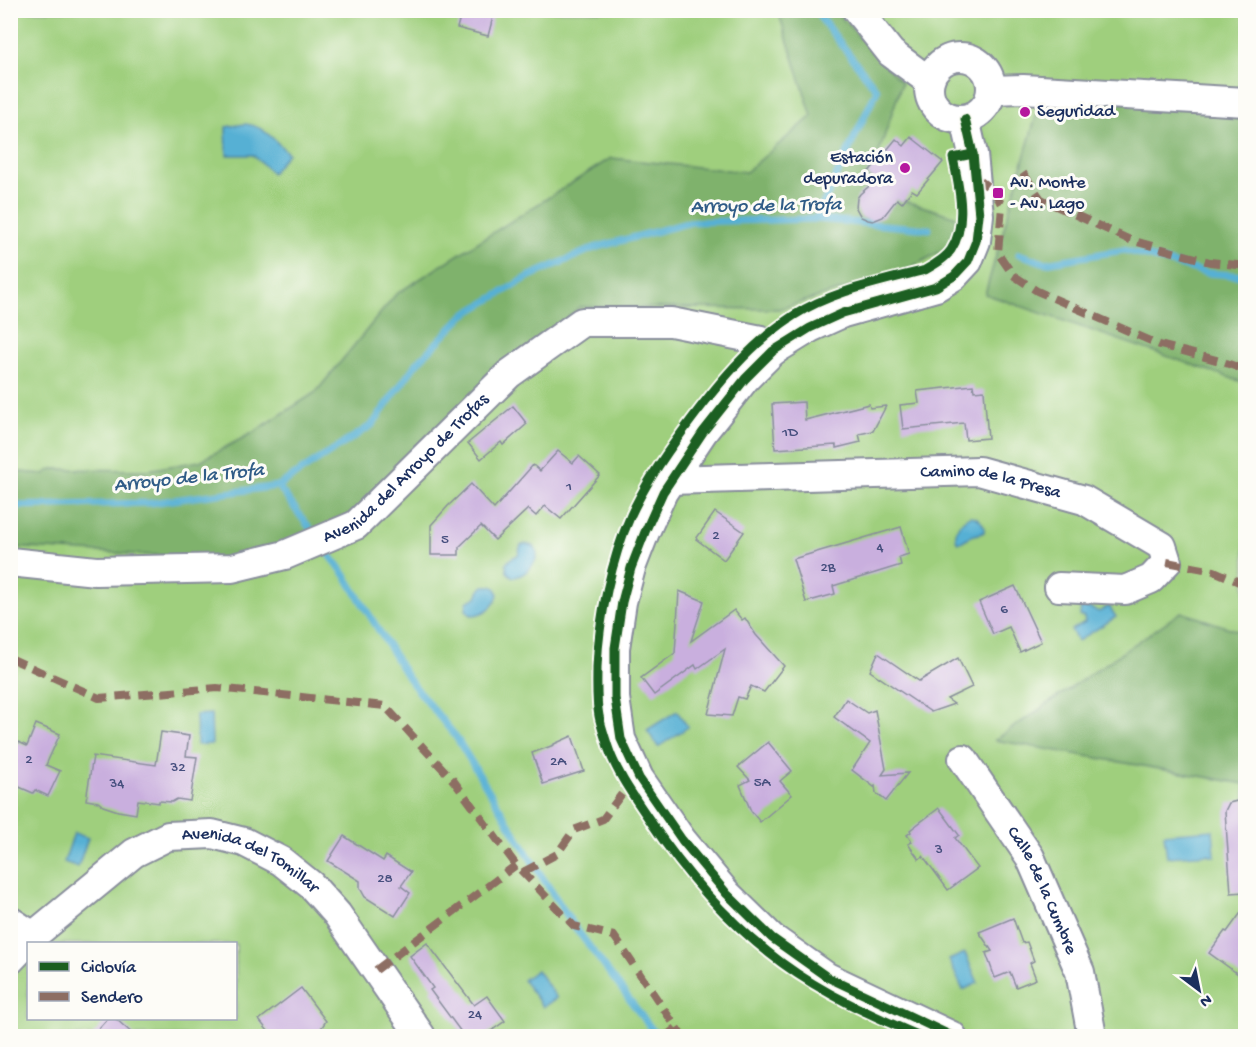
<svg xmlns="http://www.w3.org/2000/svg" width="1256" height="1047" viewBox="0 0 1256 1047" font-family="'Gochi Hand',sans-serif">
<style>
.green{fill:#9fcf7d;stroke:#5d7f6e;stroke-width:1.5;fill-rule:evenodd}
.forest{fill:#7fb26c;stroke:#4d7065;stroke-width:1.5}
.water{fill:#56b0d4;stroke:#387099;stroke-width:1.5}
.lines{fill:none;stroke-linecap:round;stroke-linejoin:round}
.stream{stroke:#56b0d4;stroke-width:7}
.building{fill:#c9afde}
.street-casing{stroke:#898e9c;stroke-width:32}
.street{stroke:#fff;stroke-width:28}
.quiet{stroke:#8d6e63;stroke-width:8;stroke-dasharray:15 8;stroke-linecap:butt}
.cycleway-casing{stroke:#fdfcf7;stroke-width:13}
.cycleway{stroke:#1b5e20;stroke-width:9}
.poi-dot{fill:#b5179e;stroke:#fdfcf7;stroke-width:2}
.labels{text-anchor:middle;dominant-baseline:central;stroke-width:6;stroke-linejoin:round;paint-order:stroke}
.number-label{font-size:15px;fill:#464f7e}
.poi-label{font-size:18px;fill:#1b2f5e;stroke:#fdfcf7;text-anchor:start}
.street-label{font-size:18px;fill:#1b2f5e;stroke:#fdfcf7}
.water-label{font-size:20px;font-style:italic;fill:#305c87;stroke:#fdfcf7}
</style>
<rect width="100%" height="100%" fill="#fdfcf7"/>
<filter id="ink" filterUnits="userSpaceOnUse"><feTurbulence type="fractalNoise" baseFrequency=".0167" numOctaves="2"/><feDisplacementMap in="SourceGraphic" scale="12" xChannelSelector="R" yChannelSelector="G"/><feConvolveMatrix kernelMatrix="1 2 1 2 8 2 1 2 1" color-interpolation-filters="sRGB"/></filter>
<filter id="wash" filterUnits="userSpaceOnUse"><feTurbulence type="fractalNoise" baseFrequency=".008" numOctaves="4" result="noise"/><feDisplacementMap in="SourceGraphic" scale="24" xChannelSelector="R" yChannelSelector="G"/><feGaussianBlur stdDeviation="1.35" result="paint"/><feColorMatrix in="noise" values="0 0 0 0 0 0 0 0 0 0 0 0 0 0 0 0 0 1.4 0 .05"/><feComposite in="paint" operator="in"/></filter>
<g filter="url(#wash)">
<rect width="100%" height="100%" fill="#f7eddb"/>
<path class="green" d="M11 11H1245V1036H11ZM28 944H236V1018H28Z"/>
<g class="forest">
<path d="M778 11H835L902 83 867 189 957 217 949 247 904 271 779 309 579 307 352 520 240 560 11 547 10 471 44 474 52 469 147 470 200 461 254 432 316 392 396 294 611 158 746 172 812 116Z"/>
<path d="M1042 95 1245 112V383L985 294Z"/>
<path d="M1181 612 1245 633V784L995 740Z"/>
</g>
<g class="water">
<path d="M245 124C263 125 275 141 288 153L272 173 253 155H227L226 127Z"/>
<path d="M971 516C979 517 985 524 984 532 979 535 974 534 969 537 965 539 963 542 958 543 952 534 960 519 971 516Z"/>
<path d="M526 544C550 548 529 577 513 577L507 572 506 564 510 559 518 555 521 545Z"/>
<path d="M484 586C509 582 497 615 471 615L466 610 467 602 477 597 480 590Z"/>
<path d="M1081 605 1088 607 1099 612 1109 606 1116 617 1078 641 1071 630 1085 622 1084 617 1080 616Z"/>
<path d="M677 711 688 727 658 747 647 730Z"/>
<path d="M211 714 212 744 197 745 196 715Z"/>
<path d="M1213 830 1215 856H1210L1209 854 1167 857 1164 834Z"/>
<path d="M74 833 88 838 78 867 64 862Z"/>
<path d="M965 953 978 983 963 990 949 960Z"/>
<path d="M537 970 557 998 543 1007 523 980Z"/>
</g>
<g class="lines">
<g class="stream">
<path d="M816 219 877 90 820 17 818 10"/>
<path d="M1019 254 1045 263 1124 250 1207 273 1246 276"/>
<path d="M278 486 315 535"/>
<path d="M10 506 150 503 278 486 372 425 416 364 464 315 530 276 594 248 691 222 816 219 929 229"/>
<path d="M323 546 345 575 408 678 456 737 535 866 574 926 657 1036"/>
</g>
</g>
<g id="blocks">
<g class="building">
<path d="M462 10H469L493 17 488 36 457 28Z"/>
<path d="M911 137 943 162 917 193 912 190 902 203 897 199 883 217 873 221 868 220 861 217 856 208 857 198 860 194 875 181 867 174 896 139 904 146Z"/>
<path d="M973 385 974 391 984 390 988 438 966 440 964 423 903 429 900 405 919 403 917 391Z"/>
<path d="M804 402 805 420 869 404 870 408 886 406 873 431 859 434 861 442 836 448V445L775 449 772 404Z"/>
<path d="M513 406 527 424 503 445 501 442 481 459 468 443Z"/>
<path d="M558 451 573 463 579 456 600 475 561 519 545 506 536 516 528 509 495 540 481 526 459 547V555H431V525L448 506 471 484 494 509 533 465 540 471Z"/>
<path d="M715 512 744 532 724 560 696 539Z"/>
<path d="M901 527 909 554 899 557 901 565 833 586 835 594 806 602 793 559Z"/>
<path d="M1015 586 1041 642 1020 652 1009 627 993 634 979 602Z"/>
<path d="M679 591 704 601 691 641 734 610 742 620 745 618 756 635 784 666 764 692 751 686 745 699 738 697 732 716 708 714 725 649 697 669 695 665 654 695 641 678 675 653Z"/>
<path d="M878 653 919 681 958 658 972 687 947 699 954 704 931 712 870 671Z"/>
<path d="M846 699 867 713 875 710 886 769 882 775 908 773 886 801 876 793 875 786 874 787 852 770 870 743 834 717Z"/>
<path d="M36 724 60 734 46 765 60 771 48 796 35 790 33 793 10 783V738L27 746Z"/>
<path d="M161 732 189 736 186 756 197 757 190 801 177 799 172 802 159 801V803L138 800 136 814 118 811 103 806 98 802 86 800 93 756 156 765Z"/>
<path d="M572 736 584 771 543 784 532 753 554 745V744Z"/>
<path d="M768 742 792 771 780 781 792 795 760 822 751 811 740 785 750 780 738 767Z"/>
<path d="M1245 799V892L1231 893 1225 811 1229 803Z"/>
<path d="M939 808 959 835 955 838 978 868 948 890 923 856 919 859 908 844 912 842 907 835 911 832 910 830Z"/>
<path d="M344 836 383 861 386 856 411 872 401 886 410 893 395 916 365 897 360 888V881L328 861Z"/>
<path d="M1245 907V979L1209 953 1225 931 1227 932Z"/>
<path d="M1013 918 1022 943 1027 942 1034 961 1030 963 1036 979 1016 987 1010 972 995 978 986 953 992 951 979 932Z"/>
<path d="M427 943 474 1005 487 996 505 1021 484 1036H464L430 990 433 988 410 956Z"/>
<path d="M301 988 326 1021 316 1036H272L259 1020Z"/>
<path d="M108 1018H115L135 1036H92Z"/>
</g>
</g>
</g>
<g filter="url(#ink)">
<use href="#blocks" fill-opacity="0" stroke="#898e9c" stroke-width="1.5"/>
<g class="lines">
<defs>
<g id="street">
<path d="M857 10 891 53 929 81"/>
<circle cx="960" cy="88" r="31"/>
<path d="M991 90 1023 89 1246 102"/>
<path id="s1" d="M670 480 979 471 1084 500 1162 546 1167 562 1151 579 1125 590 1059 587"/>
<path id="s2" d="M10 562 96 571 232 568 285 555 356 525 509 374 582 322H671L761 340 773 351"/>
<path id="s3" d="M963 759 1030 857 1080 972 1092 1036"/>
<path d="M10 921 33 936"/>
<path id="s4" d="M10 960 33 936 134 853 168 836 212 834 244 842 281 861 311 885 337 914 421 1036"/>
<path d="M952 1036 827 977 772 938 727 894 682 840 639 778 621 739 615 698V648L622 602 631 568 645 532 663 492 703 432 745 379 773 351 810 328 843 313 936 287 954 276 968 261 976 241 979 215 973 154 965 119"/>
</g>
</defs>
<use href="#street" class="street-casing"/>
<use href="#street" class="street"/>
<g class="quiet">
<path d="M1023 173 1041 199 1130 240 1210 262 1246 266"/>
<path d="M975 177 995 192 1002 206 998 253 1013 275 1037 291 1160 345 1220 361 1246 370"/>
<path d="M1167 562 1214 571 1246 585"/>
<path d="M10 658 99 698 217 688 385 706 453 780 516 865 574 926 614 936 682 1036"/>
<path d="M523 872 557 854 574 830 603 819 627 787"/>
<path d="M376 970 516 865"/>
<path d="M666 1036 676 1028"/>
</g>
<defs>
<g id="cycleway">
<path d="M920 1036C873 1016 824 994 782 963 731 925 686 875 651 822 635 798 617 774 608 747 605 737 601 726 599 716 596 700 597 683 597 667 599 618 611 560 631 515 645 484 665 455 685 428 716 386 749 345 793 316 832 291 880 282 925 270 934 265 945 259 951 250 968 224 959 186 953 158L973 154"/>
<path d="M952 1036 827 977 772 938 727 894 682 840 639 778 621 739 615 698V648L622 602 631 568 645 532 663 492 703 432 745 379 773 351 810 328 843 313 936 287 954 276 968 261 976 241 979 215 973 154 965 119"/>
</g>
</defs>
<use href="#cycleway" class="cycleway-casing"/>
<use href="#cycleway" class="cycleway"/>
</g>
</g>
<g class="poi-dot">
<circle cx="1025" cy="112" r="6"/>
<circle cx="905" cy="168" r="6"/>
<rect x="992" y="187" width="12" height="12" rx="3"/>
</g>
<g class="labels">
<g class="number-label">
<text x="790" y="433">1D</text>
<text x="569" y="487">1</text>
<text x="716" y="536">2</text>
<text x="445" y="540">5</text>
<text x="880" y="548">4</text>
<text x="828" y="568">2B</text>
<text x="1004" y="610">6</text>
<text x="29" y="760">2</text>
<text x="558" y="762">2A</text>
<text x="178" y="768">32</text>
<text x="762" y="783">5A</text>
<text x="117" y="784">34</text>
<text x="939" y="850">3</text>
<text x="385" y="879">28</text>
<text x="475" y="1015">24</text>
</g>
<g class="poi-label">
<text x="1037" y="112">Seguridad</text>
<text x="893" y="158" text-anchor="end">Estación<tspan x="893" dy="21">depuradora</tspan></text>
<text x="1010" y="183">Av. Monte<tspan x="1010" dy="21">- Av. Lago</tspan></text>
</g>
<g class="street-label">
<text stroke="none"><textPath href="#s2" startOffset="428">Avenida del Arroyo de Trofas</textPath></text>
<text stroke="none"><textPath href="#s1" startOffset="322">Camino de la Presa</textPath></text>
<text stroke="none"><textPath href="#s4" startOffset="291">Avenida del Tomillar</textPath></text>
<text stroke="none"><textPath href="#s3" startOffset="154">Calle de la Cumbre</textPath></text>
</g>
<g class="water-label">
<text transform="translate(766 207) rotate(-1)">Arroyo de la Trofa</text>
<text transform="translate(189 479) rotate(-6)">Arroyo de la Trofa</text>
</g>
</g>
<rect width="1256" height="1047" fill="none" stroke="#fdfcf7" stroke-width="36"/>
<rect x="27" y="942" width="210" height="78" fill="#fdfcf7" stroke="#a3aaba" stroke-width="1.5"/>
<rect x="39" y="962" width="30" height="9" fill="#1b5e20" stroke="#a3aaba" stroke-width="1.5"/>
<text x="81" y="972" font-size="18" fill="#1b2f5e">Ciclovía</text>
<rect x="39" y="992" width="30" height="9" fill="#8d6e63" stroke="#a3aaba" stroke-width="1.5"/>
<text x="81" y="1002" font-size="18" fill="#1b2f5e">Sendero</text>
<g transform="translate(1199 990) rotate(148)" stroke="#fdfcf7" stroke-width="4.5" paint-order="stroke">
<path d="M0-4.5L10 22L0 15L-10 22Z" fill="#1b2f5e"/>
<text y="-9" font-size="16" font-weight="bold" text-anchor="middle" fill="#1b2f5e">N</text>
</g>
</svg>
